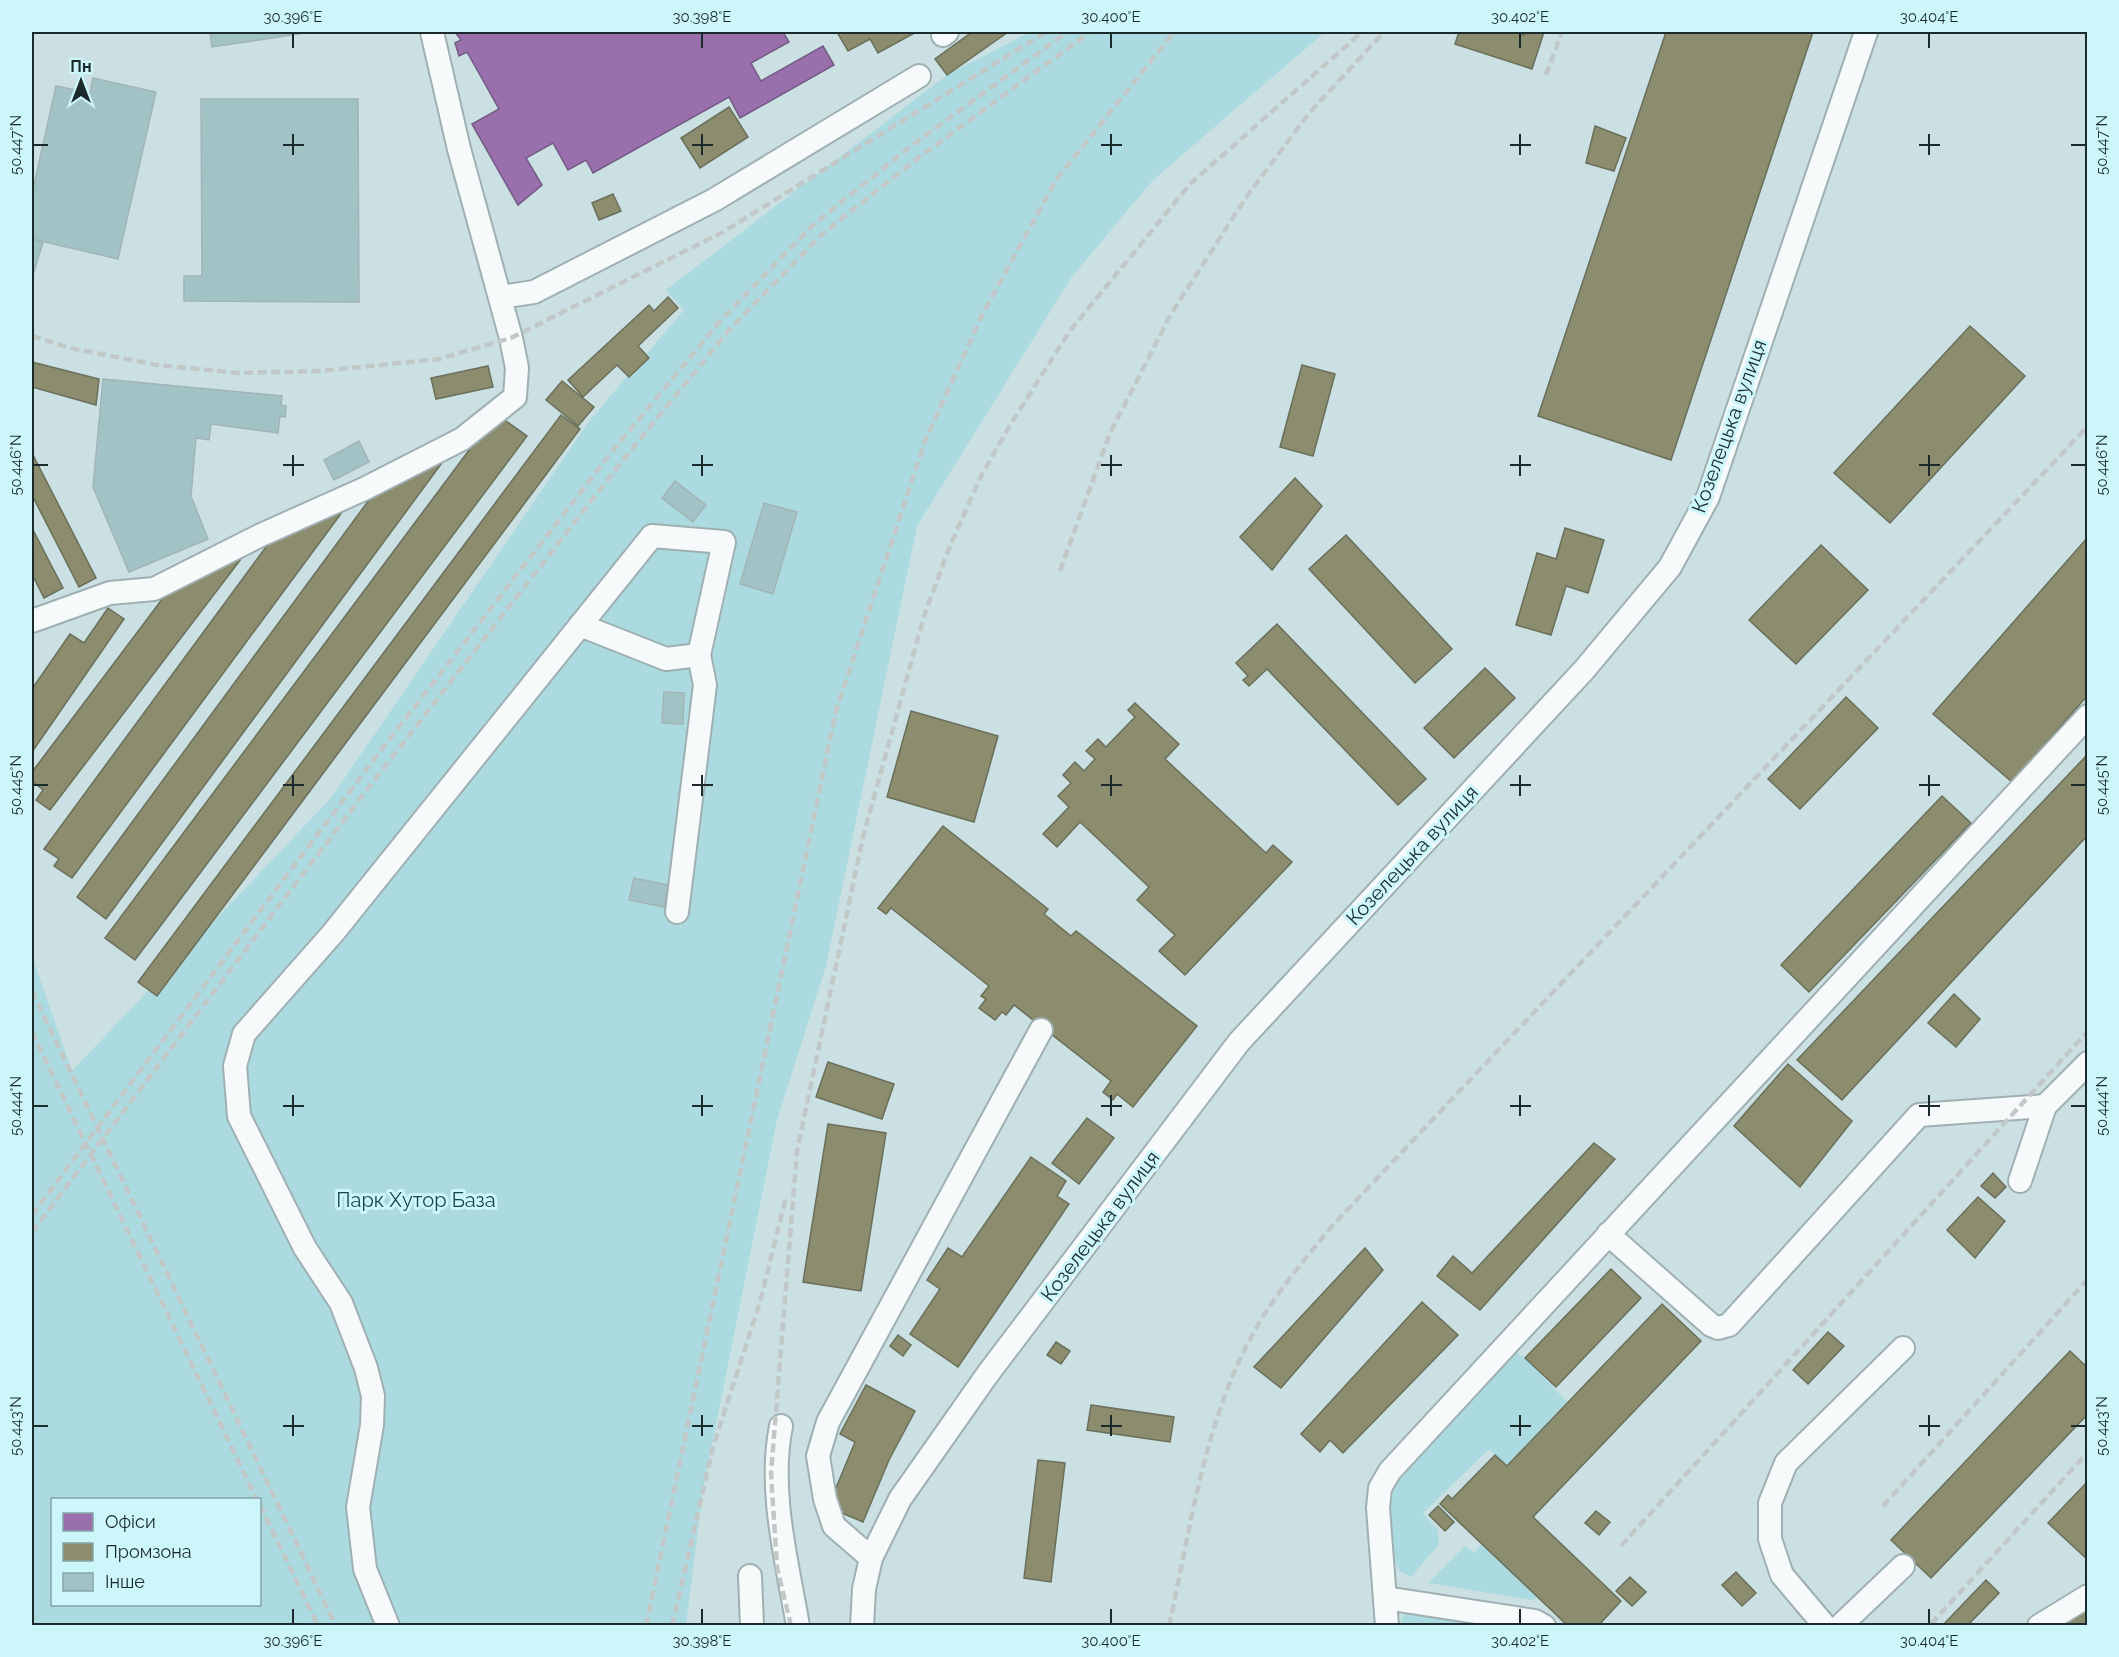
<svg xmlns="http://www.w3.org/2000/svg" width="2119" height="1657" viewBox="0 0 2119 1657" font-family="Raleway,sans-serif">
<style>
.green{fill:#abdbe0;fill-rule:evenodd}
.offices{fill:#9970ab;stroke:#735b85;stroke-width:1.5}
.industry{fill:#8c8c6e;stroke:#6a6f5a;stroke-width:1.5}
.building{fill:#a2c3c6;stroke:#a2b4b5;stroke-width:1.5}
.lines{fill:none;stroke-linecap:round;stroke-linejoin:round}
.minor-casing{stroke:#9fb0b2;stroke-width:26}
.minor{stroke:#f7fafb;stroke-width:22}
.rail{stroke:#c2c7c8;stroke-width:4.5;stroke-dasharray:9 4.5;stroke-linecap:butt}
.ticks{fill:none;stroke:#1b2b2c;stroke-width:2}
.labels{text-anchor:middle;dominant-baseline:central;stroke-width:6;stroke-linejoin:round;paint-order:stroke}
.street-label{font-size:20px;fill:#1b2b2c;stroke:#ccf6fa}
.park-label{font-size:20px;fill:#11494e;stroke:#ccf6fa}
.neatline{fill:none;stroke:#1b2b2c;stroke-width:2}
.ticks-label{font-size:15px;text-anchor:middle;fill:#1b2b2c}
</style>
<rect width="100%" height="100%" fill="#cae0e2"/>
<g class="green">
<path d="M1030 32H1325L1153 180 1071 278 917 526 826 966 777 1120 703 1490 686 1625H32V956L72 1071 331 798 590 420 684 310 666 290 947 75ZM52 1500H260V1604H52Z"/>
<path d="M1510 1349 1525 1358 1567 1402 1507 1466 1489 1449 1423 1513 1438 1530 1439 1544 1411 1577 1400 1571 1393 1558 1387 1492 1402 1463Z"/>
<path d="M1482 1544 1538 1598 1532 1600 1428 1583 1465 1546 1474 1553Z"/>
<path d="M1417 1610 1498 1625 1400 1626 1404 1613Z"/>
</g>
<path class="offices" d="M455 32H783L789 42 751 63 761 81 823 46 834 65 740 118 729 97 593 173 586 160 568 170 553 143 526 158 542 185 518 205 472 124 499 109 467 52 459 56 455 43 461 40Z"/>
<g class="industry">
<path d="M837 32H916L878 53 870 39 848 51Z"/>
<path d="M972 32H1008L947 75 935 59Z"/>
<path d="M1459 32H1514L1524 35 1525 32H1544L1532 69 1455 44Z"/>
<path d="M1666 32H1813L1671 460 1538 416Z"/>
<path d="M729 107 748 137 700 168 681 138Z"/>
<path d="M1595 126 1626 138 1614 171 1586 163Z"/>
<path d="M613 194 621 211 599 220 592 203Z"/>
<path d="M668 297 678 308 638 346 649 358 629 377 617 365 583 397 568 380 649 305 654 311Z"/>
<path d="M1970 326 2025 376 1890 523 1834 473Z"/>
<path d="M32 362 99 379 96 405 32 387Z"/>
<path d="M1302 365 1335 374 1313 456 1280 447Z"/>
<path d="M488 366 493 387 436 399 431 378Z"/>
<path d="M562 381 594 407 578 426 546 400Z"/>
<path d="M496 414 527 436 135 960 105 938Z"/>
<path d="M561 415 580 429 157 996 138 982Z"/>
<path d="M32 453 96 578 79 587 32 495Z"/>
<path d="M447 456 106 919 77 897 380 485Z"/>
<path d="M1295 478 1322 506 1272 570 1240 537Z"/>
<path d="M334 505 343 511 72 878 54 866 59 859 44 849 274 536Z"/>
<path d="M32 528 63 588 44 598 32 574Z"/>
<path d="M1565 528 1604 540 1588 593 1566 586 1551 635 1516 625 1537 553 1556 559Z"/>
<path d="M1346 535 1452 649 1415 683 1309 569Z"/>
<path d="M2088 537V695L2012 782 1933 714Z"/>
<path d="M1821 545 1868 590 1796 664 1749 620Z"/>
<path d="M230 552 241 559 50 810 36 800 43 790 32 781V772L169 590Z"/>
<path d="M108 608 124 619 32 752V689L70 634 84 643Z"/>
<path d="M1277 624 1426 779 1398 805 1267 669 1249 686 1243 680 1248 676 1236 663Z"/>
<path d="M1485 668 1515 698 1454 758 1424 728Z"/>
<path d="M1846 697 1878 728 1800 809 1768 779Z"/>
<path d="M1135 703 1179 744 1165 759 1266 853 1273 845 1292 862 1185 975 1159 951 1175 935 1137 900 1149 887 1080 822 1057 847 1043 834 1069 807 1058 796 1071 783 1063 775 1075 762 1084 771 1095 759 1086 751 1098 739 1106 747 1135 717 1128 710Z"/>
<path d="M911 711 998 736 974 822 887 797Z"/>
<path d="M2088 754V835L1842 1100 1797 1060Z"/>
<path d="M1942 796 1971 823 1809 992 1781 965Z"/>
<path d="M943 826 1048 909 1044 914 1071 936 1076 931 1197 1026 1133 1107 1117 1094 1113 1100 1103 1092 1111 1081 1014 1005 1006 1015 1002 1012 995 1020 979 1008 986 999 981 996 989 986 891 908 886 914 878 908Z"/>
<path d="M1954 994 1980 1019 1956 1047 1928 1023Z"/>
<path d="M828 1062 894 1084 882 1119 816 1097Z"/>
<path d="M1788 1064 1852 1121 1800 1187 1734 1126Z"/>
<path d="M1087 1118 1114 1138 1079 1184 1052 1163Z"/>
<path d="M828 1124 886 1133 861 1291 803 1282Z"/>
<path d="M1594 1143 1615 1159 1480 1310 1437 1276 1453 1256 1472 1273Z"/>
<path d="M1031 1157 1066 1181 1057 1196 1069 1204 958 1367 910 1334 940 1289 927 1280 948 1248 962 1257Z"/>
<path d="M1993 1173 2006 1187 1995 1198 1981 1186Z"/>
<path d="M1978 1197 2005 1221 1975 1258 1947 1230Z"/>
<path d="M1365 1248 1383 1270 1281 1388 1254 1367Z"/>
<path d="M1611 1269 1641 1298 1556 1387 1525 1358Z"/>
<path d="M1422 1302 1458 1335 1343 1453 1330 1440 1320 1452 1301 1434Z"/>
<path d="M1662 1304 1701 1341 1533 1517 1621 1601 1598 1626H1568L1440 1504 1448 1495 1452 1499 1495 1455 1507 1466Z"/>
<path d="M1828 1332 1844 1346 1808 1384 1793 1370Z"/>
<path d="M898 1335 911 1345 903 1356 890 1346Z"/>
<path d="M1056 1342 1070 1351 1061 1364 1047 1355Z"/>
<path d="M2070 1351 2088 1368V1414L1931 1578 1891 1540Z"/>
<path d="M866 1385 915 1411 889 1460 863 1522 828 1507 855 1442 840 1434Z"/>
<path d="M1091 1405 1174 1417 1170 1442 1087 1430Z"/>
<path d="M1038 1460 1065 1463 1051 1582 1024 1578Z"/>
<path d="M2088 1481V1560L2048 1523Z"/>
<path d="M1438 1506 1454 1522 1445 1531 1429 1515Z"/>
<path d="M1596 1511 1610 1522 1599 1535 1585 1523Z"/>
<path d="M1736 1572 1756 1593 1742 1606 1722 1585Z"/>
<path d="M1630 1577 1646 1592 1632 1606 1616 1591Z"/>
<path d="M1986 1580 1999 1593 1967 1626H1942Z"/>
<path d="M2088 1608V1626H2057Z"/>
</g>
<g class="building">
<path d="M210 32H312L212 47Z"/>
<path d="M93 78 156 92 118 259 32 239V194L56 86 90 93Z"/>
<path d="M201 99H358L359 302 184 301V276H202Z"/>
<path d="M32 239 43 242 34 272 32 271Z"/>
<path d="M103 379 282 396 281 405 286 406 285 417 280 416 278 433 211 424 209 440 196 438 191 496 208 539 129 572 93 487Z"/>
<path d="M359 441 369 462 334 480 324 460Z"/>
<path d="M675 481 706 505 693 522 662 498Z"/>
<path d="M764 503 797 512 773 594 740 584Z"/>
<path d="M664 692 684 693 683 724 662 723Z"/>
<path d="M634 878 668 885 664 907 629 900Z"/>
</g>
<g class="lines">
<defs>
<g id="minor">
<path d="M943 35 947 32"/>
<path d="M500 297 534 292 714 200 919 76"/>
<path d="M32 621 110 593 154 589 261 535 364 489 462 439 515 397 517 368 511 338 459 149 432 32"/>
<path d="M580 625 666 659 699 655"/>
<path d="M2020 1181 2045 1106 2088 1063"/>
<path d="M1608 1234 1711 1325 1718 1328 1729 1325 1919 1115 2045 1106"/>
<path d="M781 1426C768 1491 787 1561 798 1626"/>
<path d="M871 1558 834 1526 825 1499 818 1456 828 1422 1041 1030"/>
<path d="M750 1576 752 1626"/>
<path d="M1385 1598 1535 1621 1544 1626"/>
<path d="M388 1626 365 1569 358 1507 372 1425 373 1396 366 1368 341 1303 305 1248 239 1116 235 1066 244 1034 333 933 652 536 724 542 699 655 705 685 677 912"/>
<path d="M862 1626 864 1589 871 1558 900 1499 987 1375 1239 1042 1584 670 1670 567 1708 497 1866 32"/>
<path d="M1387 1626 1378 1508 1380 1488 1390 1471 2088 716"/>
<path d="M1825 1626 1782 1575 1770 1539V1503L1786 1463 1903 1348"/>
<path d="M1840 1626 1903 1566"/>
<path d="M2039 1626 2088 1596"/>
</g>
</defs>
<use href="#minor" class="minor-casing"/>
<use href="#minor" class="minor"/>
<g class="rail">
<path d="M1546 75 1562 32"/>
<path d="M32 336 70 348 157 365 239 373 321 371 439 359 511 338 723 232 1046 32"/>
<path d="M1060 571 1110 433 1171 314 1247 196 1310 112 1384 32"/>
<path d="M32 991 336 1626"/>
<path d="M32 1032 257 1500"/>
<path d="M32 1215 362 775 610 454 721 320 814 224 911 146 1067 32"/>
<path d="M32 1232 372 783 623 460 730 329 821 235 918 158 1090 32"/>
<path d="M260 1505 318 1626"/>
<path d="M1883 1506 2088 1279"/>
<path d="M1621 1546 2088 1031"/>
<path d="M1931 1624 2088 1452"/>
<path d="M646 1626 836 711 925 441 982 315 1056 180 1174 32"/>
<path d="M672 1626 713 1447 760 1302 786 1197"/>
<path d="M791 1626 777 1567 771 1473 797 1151 863 837 924 616 950 546 981 476 1009 427 1069 332 1190 184 1362 32"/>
<path d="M1169 1626C1191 1527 1204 1421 1254 1332 1275 1294 1305 1259 1333 1225L2088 426"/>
</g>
</g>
<path class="ticks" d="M293 33V48M702 33V48M1111 33V48M1520 33V48M1929 33V48M293 134V155M702 134V155M1111 134V155M1520 134V155M1929 134V155M33 145H48M283 145H304M692 145H713M1101 145H1122M1510 145H1531M1919 145H1940M2071 145H2086M293 455V476M702 455V476M1111 455V476M1520 455V476M1929 455V476M33 465H48M283 465H304M692 465H713M1101 465H1122M1510 465H1531M1919 465H1940M2071 465H2086M293 775V796M702 775V796M1111 775V796M1520 775V796M1929 775V796M33 785H48M283 785H304M692 785H713M1101 785H1122M1510 785H1531M1919 785H1940M2071 785H2086M293 1095V1116M702 1095V1116M1111 1095V1116M1520 1095V1116M1929 1095V1116M33 1106H48M283 1106H304M692 1106H713M1101 1106H1122M1510 1106H1531M1919 1106H1940M2071 1106H2086M293 1415V1436M702 1415V1436M1111 1415V1436M1520 1415V1436M1929 1415V1436M33 1426H48M283 1426H304M692 1426H713M1101 1426H1122M1510 1426H1531M1919 1426H1940M2071 1426H2086M293 1609V1624M702 1609V1624M1111 1609V1624M1520 1609V1624M1929 1609V1624"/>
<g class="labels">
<g class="street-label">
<text transform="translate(1729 426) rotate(-70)">Козелецька вулиця</text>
<text transform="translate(1412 855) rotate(-47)">Козелецька вулиця</text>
<text transform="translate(1100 1226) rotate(-53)">Козелецька вулиця</text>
</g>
<g class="park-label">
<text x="416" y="1200">Парк Хутор База</text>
</g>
</g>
<rect width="2119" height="1657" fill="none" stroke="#ccf6fa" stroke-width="66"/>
<rect x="51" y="1498" width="210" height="108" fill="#ccf6fa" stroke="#85a5a8" stroke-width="1.5"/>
<rect x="63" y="1513" width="30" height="18" fill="#9970ab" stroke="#85a5a8" stroke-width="1.5"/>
<text x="105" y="1528" font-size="18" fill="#1b2b2c">Офіси</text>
<rect x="63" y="1543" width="30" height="18" fill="#8c8c6e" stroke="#85a5a8" stroke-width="1.5"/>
<text x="105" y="1558" font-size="18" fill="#1b2b2c">Промзона</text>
<rect x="63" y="1573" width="30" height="18" fill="#a2c3c6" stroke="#85a5a8" stroke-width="1.5"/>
<text x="105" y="1588" font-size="18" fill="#1b2b2c">Інше</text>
<g transform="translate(81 81)" stroke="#ccf6fa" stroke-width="4.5" paint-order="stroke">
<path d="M0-4.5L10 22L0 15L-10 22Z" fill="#1b2b2c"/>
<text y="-9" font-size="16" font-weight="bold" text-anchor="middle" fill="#1b2b2c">Пн</text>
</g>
<rect x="33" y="33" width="2053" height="1591" class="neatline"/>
<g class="ticks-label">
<text x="293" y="22">30.396°E</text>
<text x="702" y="22">30.398°E</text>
<text x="1111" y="22">30.400°E</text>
<text x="1520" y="22">30.402°E</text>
<text x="1929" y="22">30.404°E</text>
<text transform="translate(16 145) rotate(-90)" y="5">50.447°N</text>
<text transform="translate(2102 145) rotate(-90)" y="5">50.447°N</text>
<text transform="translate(16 465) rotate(-90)" y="5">50.446°N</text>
<text transform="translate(2102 465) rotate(-90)" y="5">50.446°N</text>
<text transform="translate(16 785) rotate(-90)" y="5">50.445°N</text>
<text transform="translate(2102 785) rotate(-90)" y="5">50.445°N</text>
<text transform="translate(16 1106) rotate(-90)" y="5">50.444°N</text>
<text transform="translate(2102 1106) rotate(-90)" y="5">50.444°N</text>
<text transform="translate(16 1426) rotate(-90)" y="5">50.443°N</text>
<text transform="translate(2102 1426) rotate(-90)" y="5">50.443°N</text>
<text x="293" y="1646">30.396°E</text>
<text x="702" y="1646">30.398°E</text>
<text x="1111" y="1646">30.400°E</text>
<text x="1520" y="1646">30.402°E</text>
<text x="1929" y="1646">30.404°E</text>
</g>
</svg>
